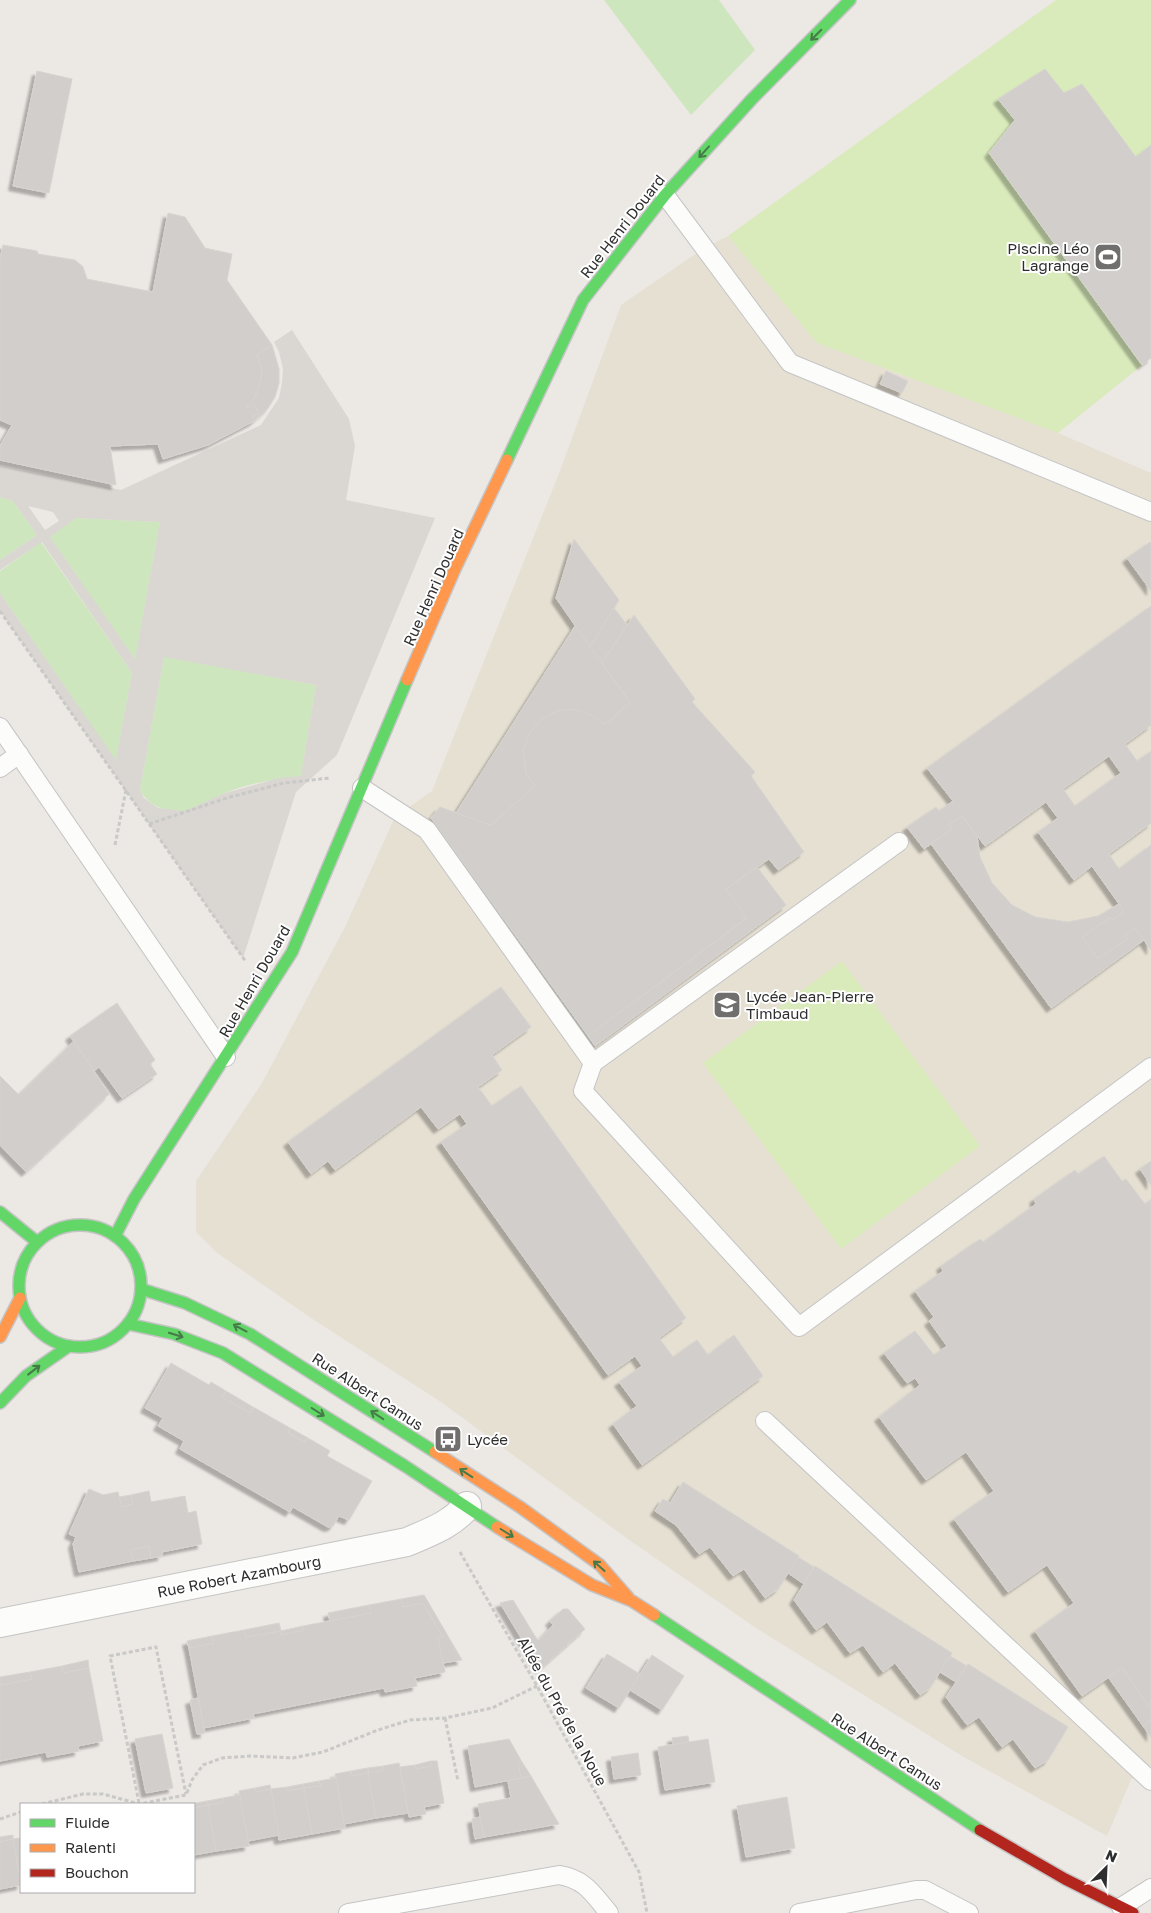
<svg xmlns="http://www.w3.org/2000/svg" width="1151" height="1913" viewBox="0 0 1151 1913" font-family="'Golos Text',sans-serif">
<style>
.education{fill:#e6e0d3}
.green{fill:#cee6be}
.pitch{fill:#d9eabb}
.plaza{fill:#dad6d2;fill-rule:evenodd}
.building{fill:#d1cecb;stroke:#d7d4d0;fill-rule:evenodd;filter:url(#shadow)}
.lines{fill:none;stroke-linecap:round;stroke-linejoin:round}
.lane-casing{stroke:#c5c4c5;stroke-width:20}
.street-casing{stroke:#c5c4c5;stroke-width:30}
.fast-casing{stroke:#c5c4c5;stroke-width:14}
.slow-casing{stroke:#c5c4c5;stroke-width:14}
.jam-casing{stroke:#c5c4c5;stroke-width:14}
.path{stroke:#c9c9c8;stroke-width:3;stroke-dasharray:4 2.5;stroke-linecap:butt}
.lane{stroke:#fcfcfb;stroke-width:18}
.street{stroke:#fcfcfb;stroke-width:28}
.fast{stroke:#63d668;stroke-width:11}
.slow{stroke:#ff974d;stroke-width:11}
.jam{stroke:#b3261e;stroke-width:11}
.oneway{stroke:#467a48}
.labels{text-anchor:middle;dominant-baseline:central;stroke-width:4;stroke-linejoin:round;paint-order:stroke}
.street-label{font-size:15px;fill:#2e2e2e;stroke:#fff}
.poi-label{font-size:15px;fill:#2e2e2e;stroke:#fff;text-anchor:start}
</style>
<defs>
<filter id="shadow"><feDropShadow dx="-4.5" dy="4.5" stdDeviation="1" flood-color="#0004"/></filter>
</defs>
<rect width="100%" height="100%" fill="#ece8e4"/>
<path class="education" d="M728 236 817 343 1058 433 1151 473V1765L1131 1780 1107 1836 962 1756 756 1628 625 1537 441 1402 311 1318 216 1252 196 1232V1181L262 1083 345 927 395 817 432 791 558 476 621 305 704 248Z"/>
<g class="green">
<path d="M604 0H719L755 50 691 115Z"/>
<path d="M0 497 13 501 37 535 0 560Z"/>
<path d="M76 518 160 522 135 660 49 536Z"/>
<path d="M41 542 132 673 116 761 0 593V571Z"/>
<path d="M164 656 316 685 301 777C275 778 248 784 225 793 215 797 207 804 197 808 176 816 150 810 140 790Z"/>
</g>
<g class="pitch">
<path d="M1056 0H1151V358L1058 433 817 343 728 236Z"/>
<path d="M842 961 980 1146 841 1249 703 1063Z"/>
</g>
<path class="plaza" d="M292 330 349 419 355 446 346 500 435 518 337 755 296 792 243 958 0 611V593L116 760 132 673 42 542 0 570V560L37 535 13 501 0 497V466L121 490 261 425 279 398 282 383 283 369 279 352 274 342ZM28 506 53 512 59 521 45 530ZM76 518 160 522 135 659 50 537ZM164 657 316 685 301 776 279 778 225 793 185 811 158 808 144 798 140 790Z"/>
<g class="building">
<path d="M1045 69 1064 93 1082 84 1136 157 1151 145V358L1142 365 989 153 1015 120 998 99Z"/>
<path d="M37 71 72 79 49 193 13 186Z"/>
<path d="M168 213 185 217 205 248 232 254 227 280 272 345 257 355 262 371 261 379 257 392 252 402 246 406 247 408 254 404 259 413 252 417 254 421 208 445 163 459 158 444 110 446 116 485 0 460V446L12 425 0 420V258L3 245 37 251 38 254 75 260 83 267 87 279 153 292Z"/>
<path d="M272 345 279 369V383L275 397 268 408 254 421 252 417 259 413 254 404 247 408 246 406 252 402 257 392 261 379 262 371 257 355Z"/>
<path d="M886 371 908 381 902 393 880 384Z"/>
<path d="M574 539 619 600 590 647 556 598Z"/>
<path d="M1150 542 1151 543V591L1127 558Z"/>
<path d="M1151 606V725L1125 744 1137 761 1151 751V823L1109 854 1119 869 1151 845V950L1135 928 1125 935 1127 939 1098 959 1082 937 1111 917 1113 920 1124 911 1092 866 1074 880 1038 832 1058 818 1046 802 985 846 962 816 949 825 952 829 924 849 907 827 936 807 939 811 953 801 927 768ZM1109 756 1121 773 1075 806 1063 789Z"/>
<path d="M614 608 627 625 602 663 590 647Z"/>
<path d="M634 615 695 699 692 702 755 772 751 776 804 852 778 870 769 859 726 889 747 918 588 1036 431 818 440 807 491 825 535 786 526 774 523 751 530 732 543 718 559 710 574 709 594 716 605 725 630 702 602 663Z"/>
<path d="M575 626 630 702 605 725 594 716 574 709 559 710 543 718 530 732 523 751 526 774 535 786 491 825 456 813Z"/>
<path d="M962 816 977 836 980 857 992 883 1012 905 1035 917 1068 922 1098 916 1119 904 1124 911 1113 920 1111 917 1082 937 1098 959 1127 939 1125 935 1135 928 1144 940 1051 1008 931 844 952 829 949 825Z"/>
<path d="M757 867 786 905 595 1046 588 1036 747 918 726 889Z"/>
<path d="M501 987 531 1027 492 1055 502 1070 478 1087 492 1106 521 1086 686 1318 659 1338 673 1357 697 1340 708 1355 734 1335 763 1376 642 1465 613 1424 637 1406 619 1382 642 1366 635 1356 608 1375 441 1142 467 1124 460 1114 438 1129 421 1107 335 1170 328 1161 311 1174 288 1142Z"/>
<path d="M117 1003 155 1060 150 1064 157 1074 122 1098 99 1067 94 1071 70 1036Z"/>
<path d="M74 1041 109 1094 26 1172 0 1145V1076L19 1095Z"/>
<path d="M1104 1156 1122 1181 1126 1179 1145 1204 1151 1199V1709L1122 1668 1082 1696 1035 1631 1074 1603 1047 1565 1008 1592 954 1519 994 1491 966 1452 926 1480 879 1417 920 1385 915 1378 907 1383 884 1353 915 1331 934 1355 947 1346 929 1321 934 1317 915 1291 943 1271 941 1266 980 1239 983 1242 1036 1204 1034 1199 1075 1170 1078 1174Z"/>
<path d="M1151 1161V1185L1140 1169Z"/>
<path d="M171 1363 209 1385 211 1382 226 1391 222 1397 250 1413 253 1407 290 1428 288 1433 305 1442 308 1438 330 1451 327 1456 372 1481 349 1520 339 1516 333 1526 328 1527 293 1507 290 1512 180 1449 184 1441 158 1426 163 1418 145 1408Z"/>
<path d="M226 1391 253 1407 250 1413 222 1397Z"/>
<path d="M290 1428 308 1438 305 1442 288 1433Z"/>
<path d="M683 1482 799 1556 778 1589 765 1598 744 1569 733 1576 710 1547 699 1554 676 1525 655 1511 663 1499 670 1503Z"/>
<path d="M89 1489 103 1495 118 1492 122 1507 133 1504 131 1495 149 1491 151 1502 185 1496 188 1513 196 1511 202 1544 162 1552V1556L151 1558 149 1546 130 1550 133 1561 79 1572 73 1544 76 1537 69 1534Z"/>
<path d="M131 1495 133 1504 122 1507 119 1497Z"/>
<path d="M149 1546 151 1558 133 1561 130 1550Z"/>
<path d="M798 1557 814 1567 804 1584 788 1573Z"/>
<path d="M815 1566 952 1653 930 1688 920 1695 895 1663 883 1672 863 1645 850 1653 827 1622 816 1630 794 1600Z"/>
<path d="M424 1595 462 1660 443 1663 438 1638 443 1637 423 1603 403 1607 401 1599Z"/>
<path d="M401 1599 403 1607 423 1603 443 1637 438 1638 445 1672 415 1678 417 1686 385 1692 384 1688 253 1714 254 1718 204 1728 189 1648 214 1643 212 1636 244 1630 246 1637 281 1631V1635L304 1630 303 1626 371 1613 369 1605Z"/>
<path d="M513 1600 538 1641 553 1625 550 1621 563 1609H568L585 1629 540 1669 500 1603Z"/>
<path d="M369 1605 371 1613 330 1621 328 1613Z"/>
<path d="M279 1623 281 1631 246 1637 244 1630Z"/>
<path d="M303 1626 304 1630 281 1635V1631Z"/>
<path d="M212 1636 214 1643 189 1648 187 1641Z"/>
<path d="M607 1654 640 1674 619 1708 586 1688Z"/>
<path d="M652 1655 684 1676 662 1710 630 1690Z"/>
<path d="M950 1656 967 1666 956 1682 940 1672Z"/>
<path d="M88 1660 89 1668 63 1673 62 1666Z"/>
<path d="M968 1664 1068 1727 1048 1760 1035 1768 1013 1739 1002 1747 979 1717 967 1725 946 1697Z"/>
<path d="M62 1666 63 1673 89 1668 103 1741 78 1746 79 1751 47 1757 46 1752 0 1761V1685L32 1679 30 1672Z"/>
<path d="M1122 1668 1151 1709V1720L1143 1726 1108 1677Z"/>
<path d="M30 1672 32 1679 0 1685V1677Z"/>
<path d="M198 1698 205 1733 197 1734 190 1700Z"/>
<path d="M1151 1720V1737L1143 1726Z"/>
<path d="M162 1734 173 1788 146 1793 135 1739Z"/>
<path d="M688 1736 689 1742 673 1745 672 1738Z"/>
<path d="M509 1739 522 1762H518L521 1778 475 1787 468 1746Z"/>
<path d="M708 1739 715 1782 665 1790 658 1747Z"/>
<path d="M638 1753 641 1775 614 1779 611 1757Z"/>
<path d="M431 1761H437L444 1803 424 1807 426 1814 409 1817 400 1767 415 1765 416 1769 432 1766Z"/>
<path d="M431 1761 432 1766 416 1769 415 1765Z"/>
<path d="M518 1762H522L531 1776 521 1778Z"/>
<path d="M399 1763 408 1813 376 1818 368 1773 384 1770 383 1766Z"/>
<path d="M383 1766 384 1770 368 1773V1768Z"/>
<path d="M368 1768V1773L352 1776 351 1771Z"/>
<path d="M351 1771 352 1776 368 1773 376 1818 344 1824 335 1774Z"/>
<path d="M531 1776 559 1824 484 1837 478 1804 511 1798 508 1781Z"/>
<path d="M336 1778 345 1828 312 1834 304 1788 321 1786 319 1781Z"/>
<path d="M319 1781 321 1786 304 1788 303 1784Z"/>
<path d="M303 1784 304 1788 288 1791 287 1787Z"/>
<path d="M270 1785 271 1789 256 1792 255 1788Z"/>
<path d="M287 1787 288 1791 304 1788 312 1834 279 1840 271 1789Z"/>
<path d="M255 1788 256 1792 271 1789 279 1835 248 1841 239 1791Z"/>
<path d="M240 1795 249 1846 216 1851 208 1805 224 1802 223 1798Z"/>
<path d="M787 1797 795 1848 746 1857 737 1806Z"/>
<path d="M223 1798 224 1802 208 1805 207 1801Z"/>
<path d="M207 1801 208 1805 194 1808V1804H191Z"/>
<path d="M208 1805 216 1851 194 1855V1808Z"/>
<path d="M480 1817 484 1837 475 1839 472 1819Z"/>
<path d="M13 1835V1839L0 1842V1837Z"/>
<path d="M21 1838V1883L13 1839Z"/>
<path d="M13 1839 21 1885 0 1889V1842Z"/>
</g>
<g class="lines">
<defs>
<g id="lane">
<path d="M665 195 790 363 1151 512"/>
<path d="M0 727 226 1057"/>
<path d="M0 768 19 754"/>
<path d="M362 788 427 830 593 1063 899 842"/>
<path d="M593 1063 583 1091 799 1327 1151 1067"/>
<path d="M765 1421 1151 1781"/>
<path d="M1121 1907 1151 1888"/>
<path d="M348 1913 559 1875C585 1879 593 1894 609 1913"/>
<path d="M799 1913 916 1890H925L969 1913"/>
</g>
<path id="street" d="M0 1623 407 1542C430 1532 451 1525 467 1506"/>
<g id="fast">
<path d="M507 460 583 300 665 195 752 99 850 0"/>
<path d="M0 1212 37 1242"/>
<circle cx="80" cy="1286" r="61"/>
<path d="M115 1236 134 1199 292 952 407 680"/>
<path d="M141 1289 185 1303 250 1334 435 1452"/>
<path d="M128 1324 174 1334 223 1353 405 1466 497 1527"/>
<path d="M0 1403 26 1376 69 1346"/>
<path d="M654 1615 980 1830"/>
</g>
<g id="slow">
<path d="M407 680 454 571 507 460"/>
<path d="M0 1337 20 1298"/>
<path d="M435 1452 520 1507 600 1565 628 1597"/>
<path d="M497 1527 592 1585 632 1601 654 1615"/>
</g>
<path id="jam" d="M980 1830 1065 1879 1133 1913"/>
</defs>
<use href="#lane" class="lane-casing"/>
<use href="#street" class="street-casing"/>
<use href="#fast" class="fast-casing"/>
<use href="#slow" class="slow-casing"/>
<use href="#jam" class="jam-casing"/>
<g class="path">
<path d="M0 611 246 962"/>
<path d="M149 824 230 797 284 783 330 778"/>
<path d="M115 845 126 790"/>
<path d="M460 1552 537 1686 639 1872 647 1913"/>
<path d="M445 1718 458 1781"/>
<path d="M139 1803 110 1656 156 1647 186 1794"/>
<path d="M42 1804 83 1794H103L139 1804 186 1795 192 1780 203 1765 222 1758 250 1756 293 1758 323 1752 378 1730 410 1720 445 1718 492 1708 537 1686"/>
<path d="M0 1819 21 1812"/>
</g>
<use href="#lane" class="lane"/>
<use href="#street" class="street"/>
<use href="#fast" class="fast"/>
<use href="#slow" class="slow"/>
<use href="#jam" class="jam"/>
</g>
<defs><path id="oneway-shaft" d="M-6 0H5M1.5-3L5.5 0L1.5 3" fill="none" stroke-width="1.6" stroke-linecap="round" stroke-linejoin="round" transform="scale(1.25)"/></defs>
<g class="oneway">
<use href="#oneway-shaft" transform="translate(816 35) rotate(135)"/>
<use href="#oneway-shaft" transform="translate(704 152) rotate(132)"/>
<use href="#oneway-shaft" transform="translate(240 1328) rotate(-152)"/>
<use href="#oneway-shaft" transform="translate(176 1335) rotate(17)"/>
<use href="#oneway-shaft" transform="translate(34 1370) rotate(-38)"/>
<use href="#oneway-shaft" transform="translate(318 1412) rotate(32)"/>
<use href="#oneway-shaft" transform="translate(377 1415) rotate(-147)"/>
<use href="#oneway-shaft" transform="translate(466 1473) rotate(-147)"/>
<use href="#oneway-shaft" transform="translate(507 1533) rotate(32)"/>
<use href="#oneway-shaft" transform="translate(599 1566) rotate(-138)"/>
</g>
<defs>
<symbol id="stadium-square" viewBox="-11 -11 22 22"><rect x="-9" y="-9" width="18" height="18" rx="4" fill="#706f6e" stroke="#fff"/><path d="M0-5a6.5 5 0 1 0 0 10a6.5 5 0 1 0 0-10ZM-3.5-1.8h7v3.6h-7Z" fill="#fff"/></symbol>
<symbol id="school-square" viewBox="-11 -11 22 22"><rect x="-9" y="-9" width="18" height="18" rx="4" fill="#706f6e" stroke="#fff"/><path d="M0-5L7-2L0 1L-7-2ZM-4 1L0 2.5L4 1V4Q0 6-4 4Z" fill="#fff"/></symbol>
<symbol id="bus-square" viewBox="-11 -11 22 22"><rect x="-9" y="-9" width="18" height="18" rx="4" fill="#706f6e" stroke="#fff"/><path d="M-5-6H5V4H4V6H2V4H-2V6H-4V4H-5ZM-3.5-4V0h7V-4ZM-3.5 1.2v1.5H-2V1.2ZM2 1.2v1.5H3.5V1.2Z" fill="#fff"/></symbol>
</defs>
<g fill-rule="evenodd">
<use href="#stadium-square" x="1092" y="241" width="32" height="32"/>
<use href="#school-square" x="711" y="989" width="32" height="32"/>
<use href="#bus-square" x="432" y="1423" width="32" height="32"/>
</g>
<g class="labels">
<g class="street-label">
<text transform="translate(622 226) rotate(-52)">Rue Henri Douard</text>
<text transform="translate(433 587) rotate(-66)">Rue Henri Douard</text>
<text transform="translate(254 981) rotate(-60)">Rue Henri Douard</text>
<text transform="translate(368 1391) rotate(33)">Rue Albert Camus</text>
<text transform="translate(239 1576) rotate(-11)">Rue Robert Azambourg</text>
<text transform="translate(563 1711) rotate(61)">Allée du Pré de la Noue</text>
<text transform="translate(887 1751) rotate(33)">Rue Albert Camus</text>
</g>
<g class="poi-label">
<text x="1089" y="248" text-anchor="end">Piscine Léo<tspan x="1089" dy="17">Lagrange</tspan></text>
<text x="746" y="996">Lycée Jean-Pierre<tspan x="746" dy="17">Timbaud</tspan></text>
<text x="467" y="1439">Lycée</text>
</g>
</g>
<rect x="20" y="1803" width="175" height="90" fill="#ffffff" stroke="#ababab"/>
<rect x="30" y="1819" width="25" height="8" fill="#63d668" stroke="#ababab"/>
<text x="65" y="1828" font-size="15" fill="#2e2e2e">Fluide</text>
<rect x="30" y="1844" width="25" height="8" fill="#ff974d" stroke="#ababab"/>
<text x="65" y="1853" font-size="15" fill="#2e2e2e">Ralenti</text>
<rect x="30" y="1869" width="25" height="8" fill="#b3261e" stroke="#ababab"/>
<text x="65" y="1878" font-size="15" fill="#2e2e2e">Bouchon</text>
<g transform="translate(1106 1868) rotate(24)" stroke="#ffffff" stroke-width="4" paint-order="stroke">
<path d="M0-4L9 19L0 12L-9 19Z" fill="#2e2e2e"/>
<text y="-8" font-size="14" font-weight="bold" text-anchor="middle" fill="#2e2e2e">N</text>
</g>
</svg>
